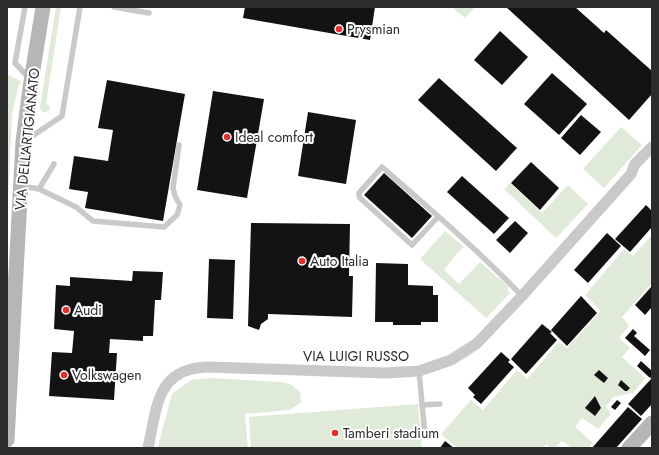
<svg xmlns="http://www.w3.org/2000/svg" width="659" height="455" viewBox="0 0 659 455" font-family="Jost,sans-serif">
<style>
.green{fill:#e0ead9}
.building{fill:#131313}
.lines{fill:none;stroke-linecap:round;stroke-linejoin:round}
.lane{stroke:#c9c9c9;stroke-width:5.5}
.street{stroke:#c9c9c9;stroke-width:11}
.secondary{stroke:#b6b6b6;stroke-width:15}
.poi-dot{fill:#e72e2a;stroke:#fff;stroke-width:1.5}
.labels{text-anchor:middle;dominant-baseline:central;stroke-width:4;stroke-linejoin:round;paint-order:stroke}
.poi-label{font-size:14px;fill:#2c2c2c;stroke:#fff;text-anchor:start}
.street-label{font-size:14px;fill:#2c2c2c;stroke:#fff}
</style>
<rect width="100%" height="100%" fill="#fff"/>
<g class="green">
<path d="M56 7H61L46 104 50 106 49 110 45 113 41 110 40 107Z"/>
<path d="M455 7H475L465 18 454 9Z"/>
<path d="M7 74 20 81 21 84H19L12 114 7 220Z"/>
<path d="M621 127 642 145 604 188 583 169Z"/>
<path d="M510 183 542 213 568 185 588 204 556 238 504 189Z"/>
<path d="M445 231 464 247C455 254 450 262 444 270L459 284 480 262 509 287 507 291 510 293 486 318 420 259Z"/>
<path d="M652 235V272L650 275 652 278V283L622 317 629 326 619 338 630 348 622 357 645 378 633 393 613 397 606 407 611 414 598 429 582 418 575 427 593 443 588 448H572L562 441 555 448H551L546 444 543 448H457L441 434 471 400 483 410 517 370 527 379 559 342 567 348 601 311 585 295 624 249 633 256Z"/>
<path d="M212 378 281 382 292 385 300 392 301 403 289 410 245 414 248 448H159L158 446 172 394 191 380Z"/>
<path d="M418 404 422 448H251L249 417Z"/>
</g>
<g class="building">
<path d="M245 7H375L370 40 243 18Z"/>
<path d="M506 7H575L604 33 606 30 652 71V94L629 120Z"/>
<path d="M500 31 528 57 502 85 474 60Z"/>
<path d="M552 73 587 104 559 135 524 104Z"/>
<path d="M439 78 517 148 496 171 418 100Z"/>
<path d="M107 80 185 94 163 221 85 208 88 192 69 189 74 156 108 161 113 130 98 128Z"/>
<path d="M213 91 264 99 247 198 197 190Z"/>
<path d="M308 112 356 120 346 184 298 176Z"/>
<path d="M581 115 601 132 580 155 561 138Z"/>
<path d="M531 162 559 188 540 210 511 183Z"/>
<path d="M384 173 432 216 412 238 364 195Z"/>
<path d="M462 176 509 218 494 234 447 192Z"/>
<path d="M646 205 652 211V227L630 252 615 239Z"/>
<path d="M515 221 528 233 510 253 496 240Z"/>
<path d="M251 223 350 224 349 276H353L352 317 268 314V319L261 324 259 330 248 326Z"/>
<path d="M607 233 621 246 588 283 574 270Z"/>
<path d="M209 259 235 260 233 319 207 318Z"/>
<path d="M376 263 408 264V285L433 286V295H438V322H421V325H393V322H375Z"/>
<path d="M133 271 163 272 161 300H155L153 336H143V341L110 339 109 353H117L114 400 49 396 52 352 72 353 74 331 54 329 56 285 70 286V277L132 281Z"/>
<path d="M652 286V307L645 315 635 305Z"/>
<path d="M581 296 597 313 567 346 551 330Z"/>
<path d="M542 324 552 332 550 333 557 340 526 374 511 359Z"/>
<path d="M633 329 637 333 634 336 650 350 645 356 625 338Z"/>
<path d="M501 352 510 360 508 362 514 367 481 404 473 397 475 395 468 388Z"/>
<path d="M641 361 652 371V376L650 378 637 366Z"/>
<path d="M599 370 608 378 604 383 594 375Z"/>
<path d="M652 378V404L641 416 628 404Z"/>
<path d="M621 380 630 388 627 391H625L618 385Z"/>
<path d="M595 396 601 408 595 416 585 408Z"/>
<path d="M617 400 621 403 615 410 611 407Z"/>
<path d="M628 407 642 419 616 448H592Z"/>
<path d="M445 441 454 448H440Z"/>
</g>
<g class="lines">
<g class="lane">
<path d="M25 7 15 63 29 78"/>
<path d="M114 7 149 13"/>
<path d="M25 141 62 116 80 7"/>
<path d="M21 186 39 189 76 207 93 221 164 227 177 215 180 205 175 196 173 188 179 145"/>
<path d="M39 189 54 164"/>
<path d="M438 217 412 245 360 198 359 195V193L382 167C430 209 478 250 522 296"/>
<path d="M419 371 425 436"/>
<path d="M422 405 440 404"/>
</g>
<path class="street" d="M148 448C157 408 156 368 208 367L385 373 419 371 451 360 476 344 483 337 522 296 631 174 635 164 652 147"/>
<g class="secondary">
<path d="M7 440 23 142 30 88 43 7"/>
<path d="M629 448 652 423"/>
</g>
</g>
<g class="poi-dot">
<circle cx="339" cy="29" r="4"/>
<circle cx="227" cy="137" r="4"/>
<circle cx="302" cy="261" r="4"/>
<circle cx="66" cy="310" r="4"/>
<circle cx="64" cy="375" r="4"/>
<circle cx="335" cy="433" r="4"/>
</g>
<g class="labels">
<g class="poi-label">
<text x="347" y="29">Prysmian</text>
<text x="235" y="137">Ideal comfort</text>
<text x="310" y="261">Auto Italia</text>
<text x="74" y="310">Audi</text>
<text x="72" y="375">Volkswagen</text>
<text x="343" y="433">Tamberi stadium</text>
</g>
<g class="street-label">
<text transform="translate(27 139) rotate(-84)">VIA DELL'ARTIGIANATO</text>
<text x="356" y="356">VIA LUIGI RUSSO</text>
</g>
</g>
<rect width="659" height="455" fill="none" stroke="#2c2c2c" stroke-width="16"/>
</svg>
